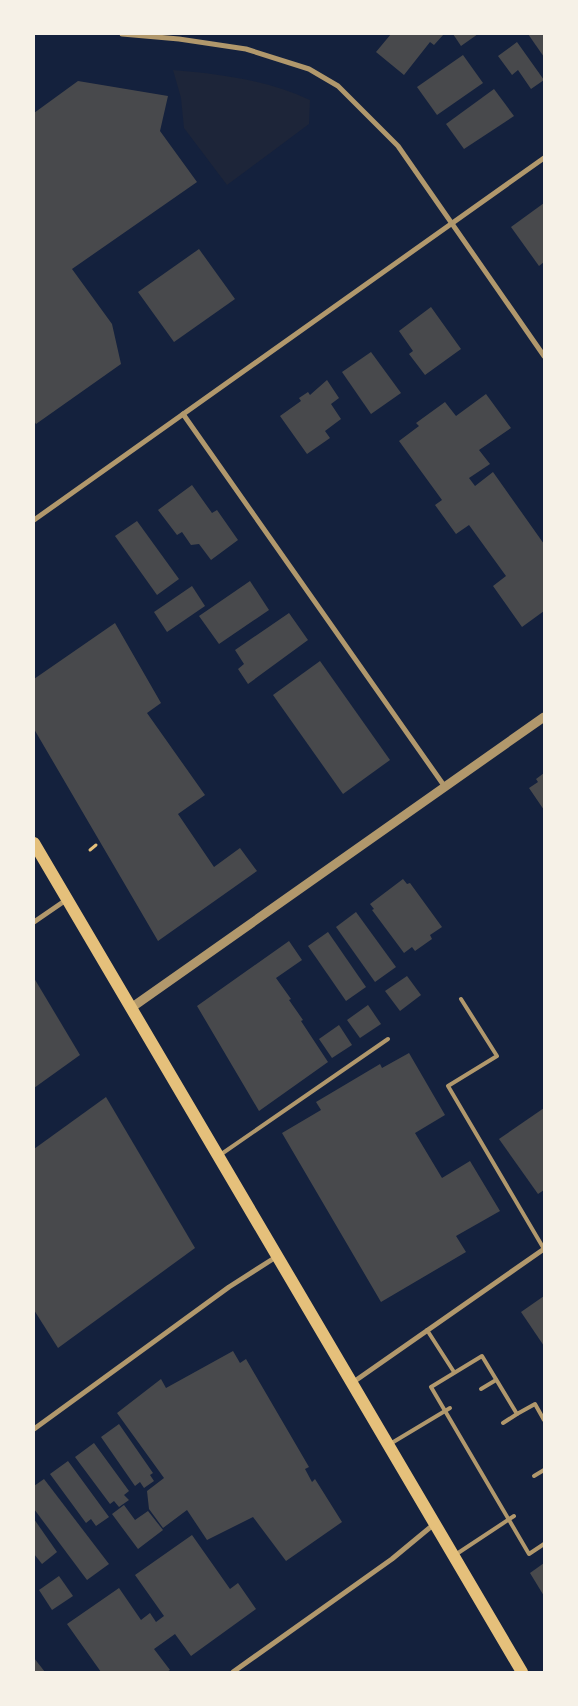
<svg xmlns="http://www.w3.org/2000/svg" width="578" height="1706" viewBox="0 0 578 1706" font-family="Helvetica,sans-serif">
<style>
.green{fill:#1d2539}
.building{fill:#48494c}
.lines{fill:none;stroke-linecap:round;stroke-linejoin:round}
.path{stroke:#e5c07b;stroke-width:3}
.service{stroke:#b1986c;stroke-width:4}
.minor{stroke:#b1986c;stroke-width:5}
.tertiary{stroke:#b1986c;stroke-width:9}
.primary{stroke:#e5c07b;stroke-width:12}
</style>
<rect width="100%" height="100%" fill="#14213d"/>
<path class="green" d="M173 70C221 74 266 80 310 100L309 124 227 185 184 128 181 98Z"/>
<g class="building">
<path d="M391 34H444L434 45 430 42 404 75 376 52Z"/>
<path d="M453 34H478L461 46Z"/>
<path d="M528 34H544V57Z"/>
<path d="M517 42 544 80 531 89 518 70 512 75 498 56Z"/>
<path d="M463 55 483 83 437 115 417 87Z"/>
<path d="M78 81 168 96 160 131 197 182 72 269 112 324 121 364 36 424 34 421V113Z"/>
<path d="M494 89 514 116 464 149 446 124Z"/>
<path d="M544 203V262L539 266 511 227Z"/>
<path d="M199 249 235 299 174 342 138 292Z"/>
<path d="M431 307 461 349 425 375 409 354 413 351 399 331Z"/>
<path d="M371 352 401 393 371 414 342 372Z"/>
<path d="M327 380 339 398 331 404 341 419 325 431 330 438 307 454 280 416 301 401 299 398 308 392 310 395Z"/>
<path d="M486 394 511 428 479 450 490 464 469 478 475 486 493 472 544 544V611L522 627 493 586 506 576 469 525 456 534 435 505 442 500 399 441 419 426 416 423 445 402 456 416Z"/>
<path d="M192 485 212 513 217 510 238 540 211 560 199 544 191 545 182 532 177 535 158 510Z"/>
<path d="M137 521 179 579 157 595 115 536Z"/>
<path d="M250 581 269 610 219 644 199 616Z"/>
<path d="M192 586 205 606 167 632 154 612Z"/>
<path d="M289 613 308 640 248 684 238 669 244 664 235 650Z"/>
<path d="M115 623 161 703 147 713 205 795 178 814 214 867 240 848 257 871 158 941 34 729V679Z"/>
<path d="M320 661 390 760 343 794 273 695Z"/>
<path d="M544 773V810L529 788 538 782 536 779Z"/>
<path d="M403 879 407 884 410 883 442 927 430 935 432 939 415 951 412 947 404 953 372 910 374 909 370 904Z"/>
<path d="M356 912 396 967 375 982 336 927Z"/>
<path d="M328 932 366 987 346 1001 308 946Z"/>
<path d="M289 941 302 960 276 978 291 999 289 1000 303 1020 301 1021 328 1062 259 1111 197 1006Z"/>
<path d="M407 976 421 995 400 1011 385 991Z"/>
<path d="M34 978 80 1055 34 1088Z"/>
<path d="M368 1005 381 1024 360 1038 347 1020Z"/>
<path d="M339 1025 352 1045 332 1058 319 1039Z"/>
<path d="M409 1053 445 1115 415 1133 442 1178 470 1161 500 1211 456 1236 466 1252 381 1302 282 1133 321 1110 316 1102 380 1064 382 1068Z"/>
<path d="M106 1097 195 1248 58 1348 34 1310V1149Z"/>
<path d="M544 1108V1190L538 1194 499 1139Z"/>
<path d="M544 1296V1346L521 1312Z"/>
<path d="M233 1351 240 1363 246 1359 309 1467 305 1469 312 1482 315 1479 342 1522 286 1561 253 1517 207 1540 187 1510 163 1528 149 1509 147 1491 164 1478 117 1413 161 1379 166 1388Z"/>
<path d="M119 1424 153 1473 150 1475 154 1481 144 1488 140 1482 135 1486 101 1437Z"/>
<path d="M94 1443 129 1491 124 1495 129 1500 119 1507 114 1501 110 1504 75 1457Z"/>
<path d="M68 1461 109 1517 96 1526 91 1519 86 1523 50 1474Z"/>
<path d="M44 1479 109 1564 87 1580 34 1509V1486Z"/>
<path d="M124 1505 135 1520 148 1511 163 1530 138 1549 112 1514Z"/>
<path d="M34 1519 57 1552 42 1564 34 1554Z"/>
<path d="M192 1535 230 1589 238 1583 256 1609 191 1656 175 1634 154 1649 170 1670 167 1672H101L67 1624 119 1588 141 1620 150 1613 156 1622 164 1616 135 1575Z"/>
<path d="M544 1563V1596L530 1573Z"/>
<path d="M59 1576 73 1596 52 1610 39 1590Z"/>
<path d="M34 1658 45 1672H34Z"/>
</g>
<g class="lines">
<path class="path" d="M90 850 96 845"/>
<g class="service">
<path d="M461 999 497 1056 448 1086 544 1249"/>
<path d="M220 1155 388 1039"/>
<path d="M427 1330 454 1372"/>
<path d="M481 1389 496 1380"/>
<path d="M544 1420 535 1404 517 1414 482 1356 431 1387 529 1554 544 1544"/>
<path d="M503 1423 517 1414"/>
<path d="M390 1444 450 1408"/>
<path d="M534 1476 544 1470"/>
<path d="M455 1555 514 1516"/>
</g>
<g class="minor">
<path d="M122 34 179 39 246 49 309 69 338 86 398 146 544 356"/>
<path d="M183 414 445 787"/>
<path d="M34 520 544 158"/>
<path d="M34 922 66 900"/>
<path d="M352 1383 544 1249"/>
<path d="M34 1429 229 1287 276 1257"/>
<path d="M233 1672 392 1559 433 1525"/>
</g>
<path class="tertiary" d="M131 1008 544 717"/>
<path class="primary" d="M34 843 522 1672"/>
</g>
<rect width="578" height="1706" fill="none" stroke="#f6f1e7" stroke-width="70"/>
</svg>
